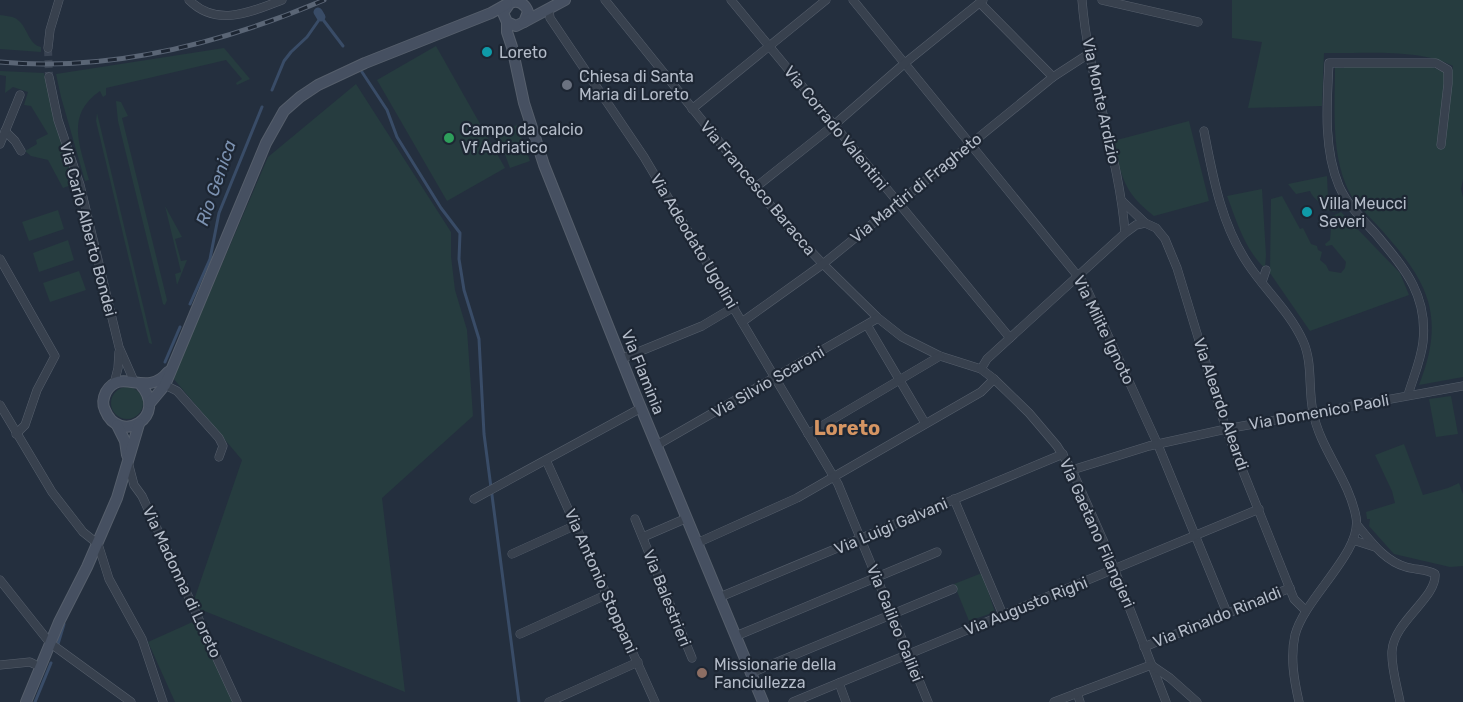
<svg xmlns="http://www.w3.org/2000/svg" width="1463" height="702" viewBox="0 0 1463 702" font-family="Rubik,sans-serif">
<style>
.green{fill:#263c3f}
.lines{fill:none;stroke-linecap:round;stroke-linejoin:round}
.stream{stroke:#394c67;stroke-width:3}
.canal{stroke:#394c67;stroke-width:9}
.street-tunnel{stroke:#3a4453;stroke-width:8;stroke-dasharray:8 4;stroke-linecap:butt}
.street-casing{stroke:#565f6c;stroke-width:9}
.secondary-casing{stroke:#565f6c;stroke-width:12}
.street{stroke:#38414e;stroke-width:8}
.secondary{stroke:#465061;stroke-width:10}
.rail-casing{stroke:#5a6575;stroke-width:5}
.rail{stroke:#1d2633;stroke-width:3;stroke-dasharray:9;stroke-linecap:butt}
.culture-dot{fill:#0f9aa8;stroke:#1d2633;stroke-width:2}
.worship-dot{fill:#6b7280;stroke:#1d2633;stroke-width:2}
.leisure-dot{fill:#2e9e5b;stroke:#1d2633;stroke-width:2}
.education-dot{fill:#8d6e63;stroke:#1d2633;stroke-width:2}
.labels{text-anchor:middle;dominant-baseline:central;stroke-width:4.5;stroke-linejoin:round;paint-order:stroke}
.poi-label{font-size:16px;fill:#b4bcc9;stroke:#1d2633;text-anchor:start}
.street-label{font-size:16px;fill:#b4bcc9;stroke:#1d2633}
.water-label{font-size:18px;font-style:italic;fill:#7c92b1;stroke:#1d2633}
.quarter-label{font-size:20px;font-weight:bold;fill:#d59563;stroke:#1d2633}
</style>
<rect width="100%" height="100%" fill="#242f3e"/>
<g class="green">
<path d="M1232 0H1463V179L1461 189 1463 197V377L1419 385C1448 312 1425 278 1377 225 1365 212 1352 201 1346 185 1331 149 1335 105 1335 67L1344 68V64L1428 65 1444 72H1452L1453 66C1418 48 1363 54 1324 53L1322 106 1248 108 1262 42 1232 38Z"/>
<path d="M0 15C5 16 11 16 15 18 28 25 27 44 41 47V52L0 49Z"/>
<path d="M436 46 505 168 447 201 377 80Z"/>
<path d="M224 48 250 79 237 85 236 83 242 79 226 60 106 88V95L103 97 100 91C65 115 80 145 89 180L85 181 61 97 56 74Z"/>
<path d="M0 71 44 73 74 184 63 188 48 160 31 156 25 151 37 144 36 140 48 134 31 106 24 105 28 92 13 87 5 93 6 76 0 75Z"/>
<path d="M356 84 451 232V256L455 290 467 330 473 416 382 498 405 692 192 606 242 460 173 378 268 157Z"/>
<path d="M116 101 121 102 128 116 122 118 167 300 165 305 163 304 118 121Z"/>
<path d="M97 113 152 343V344L149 343 96 121Z"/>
<path d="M1189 121 1209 201 1154 216C1123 192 1122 177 1113 141Z"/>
<path d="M517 125 530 161 510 168 497 133Z"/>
<path d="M1327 176 1328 198 1339 209 1335 212 1326 210C1321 202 1313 199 1310 191L1296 194 1288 184Z"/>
<path d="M1262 189 1266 255 1265 268C1245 251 1236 219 1227 196Z"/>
<path d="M1282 196 1300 229 1303 228 1311 244 1317 246 1318 250 1322 252 1320 260 1326 265 1329 271 1341 273 1345 268 1346 262 1332 245 1326 246 1325 244 1330 240 1332 216 1341 212 1400 273 1409 295 1310 331 1270 273 1271 199Z"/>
<path d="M165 206 182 237 175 239 181 261 187 260 177 285 175 274 181 272Z"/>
<path d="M58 210 64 229 29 241 22 222Z"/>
<path d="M68 240 74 260 39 272 33 253Z"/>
<path d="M79 271 86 290 50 302 43 283Z"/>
<circle cx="127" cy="403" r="16"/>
<path d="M1451 396 1458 434 1436 437 1429 399Z"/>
<path d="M1404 444 1423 495 1448 488 1459 483 1463 494V566L1450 567 1394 554 1369 526 1370 519H1367L1366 512 1395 503 1392 491 1375 455Z"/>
<path d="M982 573 995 612 969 621 954 584Z"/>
<path d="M197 620 234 702H175L148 642Z"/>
</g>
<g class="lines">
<g class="stream">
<path d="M362 72 387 110 397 137 441 208 460 233 459 259 464 290 479 339 484 434 519 702"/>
<path d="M272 90 284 61 291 52 307 37 321 17 343 46"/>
<path d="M190 304 210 259 219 213 262 107"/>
<path d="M165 362 180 327"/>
<path d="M58 644 64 624"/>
<path d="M35 702 51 663"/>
</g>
<path class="canal" d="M318 12 321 17"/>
<path class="street-tunnel" d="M48 48 49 77"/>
<defs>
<g id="street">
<path d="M189 0C217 28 251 12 282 0"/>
<path d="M605 0 788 227 823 264 878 318 902 337 940 356 981 369 994 379 1029 413 1057 446 1072 470 1103 540 1166 702"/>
<path d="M731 0 1010 338"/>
<path d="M853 0 1085 285 1158 445 1227 613"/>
<path d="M1082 0C1088 79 1119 154 1125 233"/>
<path d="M1102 0 1198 22"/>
<path d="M980 3 1053 77"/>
<path d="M549 10 550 18 644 157 838 484 928 702"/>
<path d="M48 48 50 30 59 0"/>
<path d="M49 77 58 120 80 185 119 347 134 381"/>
<path d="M692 109 826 0"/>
<path d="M5 131 15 141 21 151"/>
<path d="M1204 131C1213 177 1221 224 1248 264 1265 290 1290 312 1303 341 1313 363 1308 389 1313 412 1320 449 1349 479 1356 517 1363 552 1305 597 1295 635 1290 657 1294 680 1299 702"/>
<path d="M0 144 20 95"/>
<path d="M756 187 834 125 905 63 983 0"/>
<path d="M1122 201 1145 223"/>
<path d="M0 259 55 356 37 390 25 425 16 434"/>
<path d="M1262 282 1266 270"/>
<path d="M742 322 823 264 1053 77 1090 53"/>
<path d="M867 325 925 423"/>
<path d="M621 359 702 326 734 307"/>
<path d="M981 369 987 359 1125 233 1136 225 1145 223 1156 228 1165 239 1177 268 1226 429 1294 599 1305 610"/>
<path d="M114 384 118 368 119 352"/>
<path d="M165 385 177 391 219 438 223 446 219 457"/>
<path d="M1408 395C1413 378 1421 360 1423 342 1428 294 1404 268 1375 233 1362 219 1347 204 1339 186 1323 148 1327 102 1329 63H1436L1448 70V84L1441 145"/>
<path d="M0 405 52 492 83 532 98 544 109 579 142 639 163 702"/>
<path d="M808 434 940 356"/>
<path d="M657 445 878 318"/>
<path d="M546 460 655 702"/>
<path d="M128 462 134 485 142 496 237 702"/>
<path d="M1072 470 1149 446 1226 429 1463 386"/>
<path d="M474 499 641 408"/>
<path d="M954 499 1003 615"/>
<path d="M635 519 692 658"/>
<path d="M1358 526C1372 543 1385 561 1406 567 1416 570 1426 569 1435 574 1437 598 1394 621 1392 651 1391 667 1397 686 1400 702"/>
<path d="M643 537 687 518"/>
<path d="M1353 540 1375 547"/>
<path d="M697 543 797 498 981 392 994 379"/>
<path d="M512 554 576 525"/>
<path d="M0 580 50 643 131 702"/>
<path d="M720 597 1063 454"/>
<path d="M520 634 608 594"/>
<path d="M736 636 937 552"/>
<path d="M1144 647 1290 588"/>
<path d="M0 665 30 662 34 664"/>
<path d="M1151 665 1170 678 1197 702"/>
<path d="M751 673 953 589"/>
<path d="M839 683 846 702"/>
<path d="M1077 693 1080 702"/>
<path d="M549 702 638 662"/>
<path d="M793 702 1259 509"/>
<path d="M1054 702 1151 665"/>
</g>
<g id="secondary">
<path d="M507 22 516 26 524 22 528 12C525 3 518 0 510 3L503 13 507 22V32L512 47 524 103 544 165 636 396 763 702"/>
<path d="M524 22 565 0"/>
<path d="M140 384C170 417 119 446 105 410 102 404 103 398 106 392 121 366 146 399 168 372"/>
<path d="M150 403 165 385 266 143 284 111 300 97 318 85 365 63 491 13 507 4"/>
<path d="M117 425 125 441 127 455"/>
<path d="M26 702 59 622 87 567 117 498 139 424"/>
</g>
</defs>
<use href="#street" class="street-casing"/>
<use href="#secondary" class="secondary-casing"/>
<use href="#street" class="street"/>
<use href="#secondary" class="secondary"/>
<defs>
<path id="rail" d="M0 62C111 72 223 43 324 0"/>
</defs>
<use href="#rail" class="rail-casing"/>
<use href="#rail" class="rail"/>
</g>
<g class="culture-dot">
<circle cx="487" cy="52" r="6"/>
<circle cx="1307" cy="212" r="6"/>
</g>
<circle class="worship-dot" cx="567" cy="85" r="6"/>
<circle class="leisure-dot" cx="449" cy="138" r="6"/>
<circle class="education-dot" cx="702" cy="673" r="6"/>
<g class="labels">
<g class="poi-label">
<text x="499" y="52">Loreto</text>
<text x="579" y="76">Chiesa di Santa<tspan x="579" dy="18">Maria di Loreto</tspan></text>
<text x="461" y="129">Campo da calcio<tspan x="461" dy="18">Vf Adriatico</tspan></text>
<text x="1319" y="203">Villa Meucci<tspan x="1319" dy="18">Severi</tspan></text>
<text x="714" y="664">Missionarie della<tspan x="714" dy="18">Fanciullezza</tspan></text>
</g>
<g class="street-label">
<text transform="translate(1101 101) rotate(78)">Via Monte Ardizio</text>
<text transform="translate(836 128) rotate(51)">Via Corrado Valentini</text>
<text transform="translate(758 188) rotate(50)">Via Francesco Baracca</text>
<text transform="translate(916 188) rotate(-39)">Via Martiri di Fragheto</text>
<text transform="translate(88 229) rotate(75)">Via Carlo Alberto Bondei</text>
<text transform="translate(694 241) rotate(59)">Via Adeodato Ugolini</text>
<text transform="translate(1104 330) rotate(64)">Via Milite Ignoto</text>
<text transform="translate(643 372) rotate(68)">Via Flaminia</text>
<text transform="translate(768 382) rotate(-30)">Via Silvio Scaroni</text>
<text transform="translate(1221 404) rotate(71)">Via Aleardo Aleardi</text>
<text transform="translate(1319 412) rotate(-10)">Via Domenico Paoli</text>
<text transform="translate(891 526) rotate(-23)">Via Luigi Galvani</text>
<text transform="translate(1097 533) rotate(66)">Via Gaetano Filangieri</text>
<text transform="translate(601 581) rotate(66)">Via Antonio Stoppani</text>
<text transform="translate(182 582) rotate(65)">Via Madonna di Loreto</text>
<text transform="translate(667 598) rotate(68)">Via Balestrieri</text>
<text transform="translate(1026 606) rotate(-22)">Via Augusto Righi</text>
<text transform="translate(1217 617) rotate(-22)">Via Rinaldo Rinaldi</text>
<text transform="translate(895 623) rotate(68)">Via Galileo Galilei</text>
</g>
<g class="water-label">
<text transform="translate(216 183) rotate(-71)">Rio Genica</text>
</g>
<g class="quarter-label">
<text x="847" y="428">Loreto</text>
</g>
</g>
</svg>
